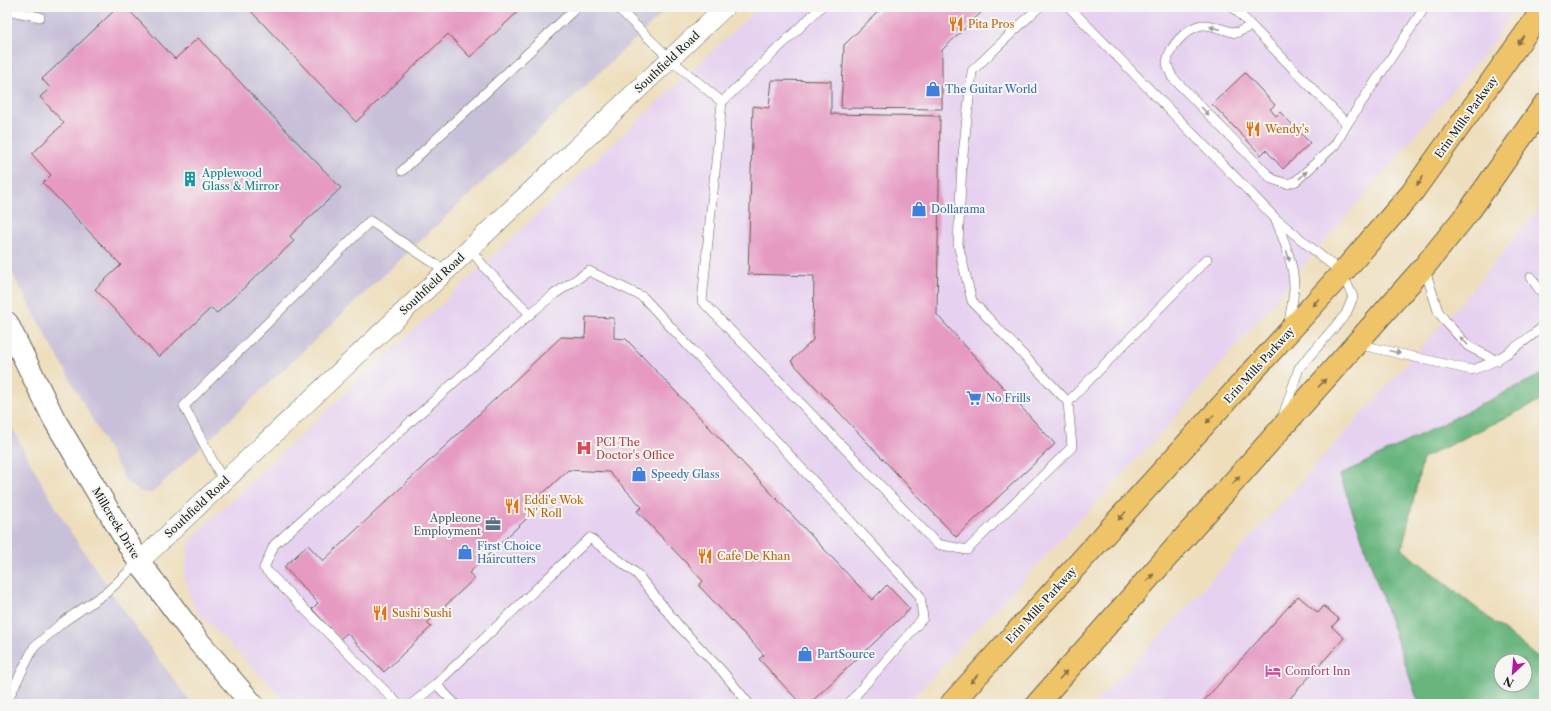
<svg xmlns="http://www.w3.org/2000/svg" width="1551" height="711" viewBox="0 0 1551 711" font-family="'Libre Caslon Text',serif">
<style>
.built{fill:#e6d2f0}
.industrial{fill:#c8bfd8}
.forest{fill:#68b57e;stroke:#42684d;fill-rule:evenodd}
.building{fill:#e69ac2}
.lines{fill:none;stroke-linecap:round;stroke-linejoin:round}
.service-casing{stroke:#666054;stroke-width:10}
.minor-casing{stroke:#666054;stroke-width:20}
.tertiary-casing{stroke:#666054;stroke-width:24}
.primary-casing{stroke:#666054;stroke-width:24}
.service{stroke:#fff;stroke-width:9}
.minor{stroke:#fff;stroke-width:19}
.tertiary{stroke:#fff;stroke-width:22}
.primary{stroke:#efc469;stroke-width:22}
.oneway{fill:#999}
.oneway2{fill:#867042}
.labels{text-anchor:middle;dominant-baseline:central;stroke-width:4;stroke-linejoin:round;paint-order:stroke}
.food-label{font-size:11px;fill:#c56008;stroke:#f6f6f2;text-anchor:start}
.street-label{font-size:11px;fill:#1c1c1c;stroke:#f6f6f2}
.shop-label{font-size:11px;fill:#366cbe;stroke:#f6f6f2;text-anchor:start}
.culture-label{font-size:11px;fill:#0d838f;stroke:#f6f6f2;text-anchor:start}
.health-label{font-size:11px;fill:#be3a42;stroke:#f6f6f2;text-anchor:start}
.service-label{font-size:11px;fill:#4e5e75;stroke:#f6f6f2;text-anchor:end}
.hotel-label{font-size:11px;fill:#b23c85;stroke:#f6f6f2;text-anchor:start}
</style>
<rect width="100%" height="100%" fill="#f6f6f2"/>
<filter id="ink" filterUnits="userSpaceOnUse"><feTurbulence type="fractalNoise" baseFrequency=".025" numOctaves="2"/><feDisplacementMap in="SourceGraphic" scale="8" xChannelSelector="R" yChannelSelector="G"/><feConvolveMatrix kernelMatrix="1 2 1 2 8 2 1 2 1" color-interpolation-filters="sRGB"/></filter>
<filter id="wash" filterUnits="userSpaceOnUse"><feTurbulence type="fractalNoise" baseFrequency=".012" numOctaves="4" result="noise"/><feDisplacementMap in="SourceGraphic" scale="16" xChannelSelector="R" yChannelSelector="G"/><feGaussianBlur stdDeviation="0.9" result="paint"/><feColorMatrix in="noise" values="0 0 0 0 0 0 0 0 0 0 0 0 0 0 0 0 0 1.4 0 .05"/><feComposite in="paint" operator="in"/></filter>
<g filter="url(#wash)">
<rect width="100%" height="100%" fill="#eedebc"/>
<g class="built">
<path d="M759 7H1513L1494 42 1170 424 907 704H288L194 608 184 577 190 541 204 526Z"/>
<path d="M1544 203V373L1340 475 1419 704H1093L1157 639 1292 492 1466 297Z"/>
</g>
<g class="industrial">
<path d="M7 7H669L152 493 142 492 127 483 7 264Z"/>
<path d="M7 418 35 471 68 528 140 634 192 704H7Z"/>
</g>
<path class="forest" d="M1544 373V399L1423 458 1402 549 1544 662V704H1419L1340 475ZM1501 661H1525V685H1501Z"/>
<g id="blocks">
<g class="building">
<path d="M118 7H126L175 59 198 38 341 188 290 236 294 241 217 313 211 308 159 357 95 289 121 265 43 183 51 175 32 154 64 123 40 97 50 88 42 79Z"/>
<path d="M247 7H523L470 57 448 34 356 122Z"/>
<path d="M883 7H987L942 50V109L841 108 844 45Z"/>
<path d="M1245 73 1275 105 1270 109 1276 116 1280 112 1310 143 1283 169 1266 150 1261 155 1212 104Z"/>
<path d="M772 80 831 81V114L940 116 937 315 1055 444 956 537 791 361 813 340 814 276 748 274 753 106 769 108Z"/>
<path d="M586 317 614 318V338L626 339 872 600 887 585 910 609 809 704H801L759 659 764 655 699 586 703 581 637 511 642 507 609 472 568 470 535 501 540 506 469 573 475 578 427 623 431 627 384 672 347 633 340 639 312 609 318 603 284 567 308 545 323 561 561 337 585 338Z"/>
<path d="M1298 596 1318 613 1324 606 1339 619 1332 627 1344 638 1285 704H1201Z"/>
</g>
</g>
</g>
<g filter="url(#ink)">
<use href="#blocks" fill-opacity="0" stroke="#666054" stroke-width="1"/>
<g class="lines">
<defs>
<g id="service">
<path d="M617 7 670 59 722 102"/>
<path d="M821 7 722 102 702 301 937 544 967 550 1072 447 1068 402 972 301 958 244 962 164 972 71 1039 7"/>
<path d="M1069 7 1276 219 1342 273 1353 297 1346 314 1299 368 1283 416"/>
<path d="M1233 7 1347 124 1425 7"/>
<path d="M7 10 40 17"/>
<path d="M1251 26 1236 33C1227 31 1211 24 1202 25 1186 28 1169 47 1167 62 1167 67 1171 73 1172 77L1272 179 1287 184 1296 181 1335 145 1347 124"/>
<path d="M402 171 577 7"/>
<path d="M1276 220C1284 241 1294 264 1294 287 1294 299 1290 312 1289 324"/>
<path d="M470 249 486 269 530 314"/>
<path d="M1424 267 1438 311 1446 322 1468 346 1497 361"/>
<path d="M1531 277 1544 297"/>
<path d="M1357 344 1471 370C1499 363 1521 343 1544 326"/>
<path d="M1068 402 1207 259"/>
<path d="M224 482 184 406 370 221 446 271"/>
<path d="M436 684 455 704"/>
<path d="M7 701 34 647 63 622 107 592 139 562"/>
<path d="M398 704 264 568 274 545 530 314 553 295 589 271 643 297 920 596 923 618 848 704"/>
<path d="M412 704 436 684 590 538 637 574 679 626 722 671 749 704"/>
</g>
<path id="minor" d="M139 562 725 7"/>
<path id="tertiary" d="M7 323 54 419 139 562 198 641 252 704"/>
<g id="primary">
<path d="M951 704 1342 273 1411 194 1534 22 1542 7"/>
<path d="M1037 704 1424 267 1470 210 1544 105"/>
</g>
</defs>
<use href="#service" class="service-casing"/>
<use href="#minor" class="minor-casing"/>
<use href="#tertiary" class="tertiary-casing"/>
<use href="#primary" class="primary-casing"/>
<use href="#service" class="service"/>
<use href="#minor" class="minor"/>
<use href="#tertiary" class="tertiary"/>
<use href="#primary" class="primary"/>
</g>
<defs><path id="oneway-solid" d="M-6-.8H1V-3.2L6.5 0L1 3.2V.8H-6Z"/></defs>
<g class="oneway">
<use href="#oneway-solid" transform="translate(1215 28) rotate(-167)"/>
<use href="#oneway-solid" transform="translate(1205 111) rotate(46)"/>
<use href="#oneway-solid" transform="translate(1303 175) rotate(-43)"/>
<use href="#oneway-solid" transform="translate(1288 256) rotate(75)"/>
<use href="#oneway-solid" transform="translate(1464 341) rotate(-134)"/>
<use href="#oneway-solid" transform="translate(1395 352) rotate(12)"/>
</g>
<g class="oneway2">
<use href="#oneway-solid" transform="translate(1521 40) rotate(126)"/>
<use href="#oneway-solid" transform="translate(1420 181) rotate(126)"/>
<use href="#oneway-solid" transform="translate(1316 302) rotate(132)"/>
<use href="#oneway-solid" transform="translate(1322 383) rotate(-48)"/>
<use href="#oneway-solid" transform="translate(1210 419) rotate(132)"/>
<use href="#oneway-solid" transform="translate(1236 480) rotate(-49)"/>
<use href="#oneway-solid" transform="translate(1122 516) rotate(132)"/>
<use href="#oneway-solid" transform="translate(1150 578) rotate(-48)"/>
<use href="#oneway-solid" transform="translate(1063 675) rotate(-48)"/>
<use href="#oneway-solid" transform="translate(974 679) rotate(132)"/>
</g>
</g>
<defs>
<symbol id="restaurant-bare" viewBox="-9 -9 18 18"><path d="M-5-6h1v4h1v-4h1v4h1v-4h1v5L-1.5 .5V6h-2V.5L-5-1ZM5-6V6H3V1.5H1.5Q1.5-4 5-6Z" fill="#e8710a" stroke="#f6f6f2" stroke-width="2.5" paint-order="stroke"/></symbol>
<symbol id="shop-bare" viewBox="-9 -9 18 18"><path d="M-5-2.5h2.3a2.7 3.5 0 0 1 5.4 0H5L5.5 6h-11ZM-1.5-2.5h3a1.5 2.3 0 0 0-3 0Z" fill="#3f7fe0" stroke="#f6f6f2" stroke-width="2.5" paint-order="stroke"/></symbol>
<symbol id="building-bare" viewBox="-9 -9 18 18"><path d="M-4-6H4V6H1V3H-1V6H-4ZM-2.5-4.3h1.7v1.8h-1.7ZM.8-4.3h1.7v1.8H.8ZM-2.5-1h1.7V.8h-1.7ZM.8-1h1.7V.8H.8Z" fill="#0f9aa8" stroke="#f6f6f2" stroke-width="2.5" paint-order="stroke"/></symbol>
<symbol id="supermarket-bare" viewBox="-9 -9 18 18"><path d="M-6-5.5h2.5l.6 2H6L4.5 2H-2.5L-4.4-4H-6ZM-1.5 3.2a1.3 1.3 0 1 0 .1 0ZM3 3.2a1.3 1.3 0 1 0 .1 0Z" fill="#3f7fe0" stroke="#f6f6f2" stroke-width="2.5" paint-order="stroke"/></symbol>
<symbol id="hospital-bare" viewBox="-9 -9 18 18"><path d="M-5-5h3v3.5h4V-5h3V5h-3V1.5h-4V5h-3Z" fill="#e0444e" stroke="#f6f6f2" stroke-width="2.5" paint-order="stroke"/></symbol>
<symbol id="office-bare" viewBox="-9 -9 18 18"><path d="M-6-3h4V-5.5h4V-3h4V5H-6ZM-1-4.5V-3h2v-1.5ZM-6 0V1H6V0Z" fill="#5c6f8a" stroke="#f6f6f2" stroke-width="2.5" paint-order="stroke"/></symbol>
<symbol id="hotel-bare" viewBox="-9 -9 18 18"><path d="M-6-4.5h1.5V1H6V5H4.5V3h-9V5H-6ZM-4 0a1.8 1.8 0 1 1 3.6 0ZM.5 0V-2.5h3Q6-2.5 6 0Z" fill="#d1479c" stroke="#f6f6f2" stroke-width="2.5" paint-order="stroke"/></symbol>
</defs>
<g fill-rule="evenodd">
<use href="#restaurant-bare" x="945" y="13" width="22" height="22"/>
<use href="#shop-bare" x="922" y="78" width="22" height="22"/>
<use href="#restaurant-bare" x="1242" y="118" width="22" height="22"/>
<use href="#building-bare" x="179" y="168" width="22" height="22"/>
<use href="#shop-bare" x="908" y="198" width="22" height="22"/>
<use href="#supermarket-bare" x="963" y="387" width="22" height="22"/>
<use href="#hospital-bare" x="573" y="437" width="22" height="22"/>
<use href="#shop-bare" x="628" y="463" width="22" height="22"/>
<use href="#restaurant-bare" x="501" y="495" width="22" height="22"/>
<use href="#office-bare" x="482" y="513" width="22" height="22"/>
<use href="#shop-bare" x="454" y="541" width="22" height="22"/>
<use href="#restaurant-bare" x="694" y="545" width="22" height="22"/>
<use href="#restaurant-bare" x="369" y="602" width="22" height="22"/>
<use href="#shop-bare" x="794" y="643" width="22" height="22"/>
<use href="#hotel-bare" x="1262" y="660" width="22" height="22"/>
</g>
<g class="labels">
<g class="food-label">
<text x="968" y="24">Pita Pros</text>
<text x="1265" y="129">Wendy's</text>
<text x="524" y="500">Eddi'e Wok<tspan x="524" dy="13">'N' Roll</tspan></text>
<text x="717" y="556">Cafe De Khan</text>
<text x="392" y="613">Sushi Sushi</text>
</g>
<g class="street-label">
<text transform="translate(667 62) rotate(-43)">Southfield Road</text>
<text transform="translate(1466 117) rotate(-54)">Erin Mills Parkway</text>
<text transform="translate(432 284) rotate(-43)">Southfield Road</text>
<text transform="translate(1259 365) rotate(-48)">Erin Mills Parkway</text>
<text transform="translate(197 507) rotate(-43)">Southfield Road</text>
<text transform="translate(116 523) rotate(59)">Millcreek Drive</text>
<text transform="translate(1041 605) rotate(-48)">Erin Mills Parkway</text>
</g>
<g class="shop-label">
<text x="945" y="89">The Guitar World</text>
<text x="931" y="209">Dollarama</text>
<text x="986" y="398">No Frills</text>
<text x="651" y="474">Speedy Glass</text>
<text x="477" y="546">First Choice<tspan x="477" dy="13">Haircutters</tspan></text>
<text x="817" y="654">PartSource</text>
</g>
<g class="culture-label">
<text x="202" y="173">Applewood<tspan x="202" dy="13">Glass &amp; Mirror</tspan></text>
</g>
<g class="health-label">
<text x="596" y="442">PCI The<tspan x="596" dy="13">Doctor's Office</tspan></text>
</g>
<g class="service-label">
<text x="481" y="518">Appleone<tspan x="481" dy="13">Employment</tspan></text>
</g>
<g class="hotel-label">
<text x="1285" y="671">Comfort Inn</text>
</g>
</g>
<rect width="1551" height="711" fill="none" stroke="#f6f6f2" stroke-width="24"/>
<g transform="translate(1513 673) rotate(206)"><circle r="19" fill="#f6f6f2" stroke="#9f9f9c"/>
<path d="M0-3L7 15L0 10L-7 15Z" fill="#b5179e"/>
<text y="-6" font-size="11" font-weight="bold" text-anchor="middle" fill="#1c1c1c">N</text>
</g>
</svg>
